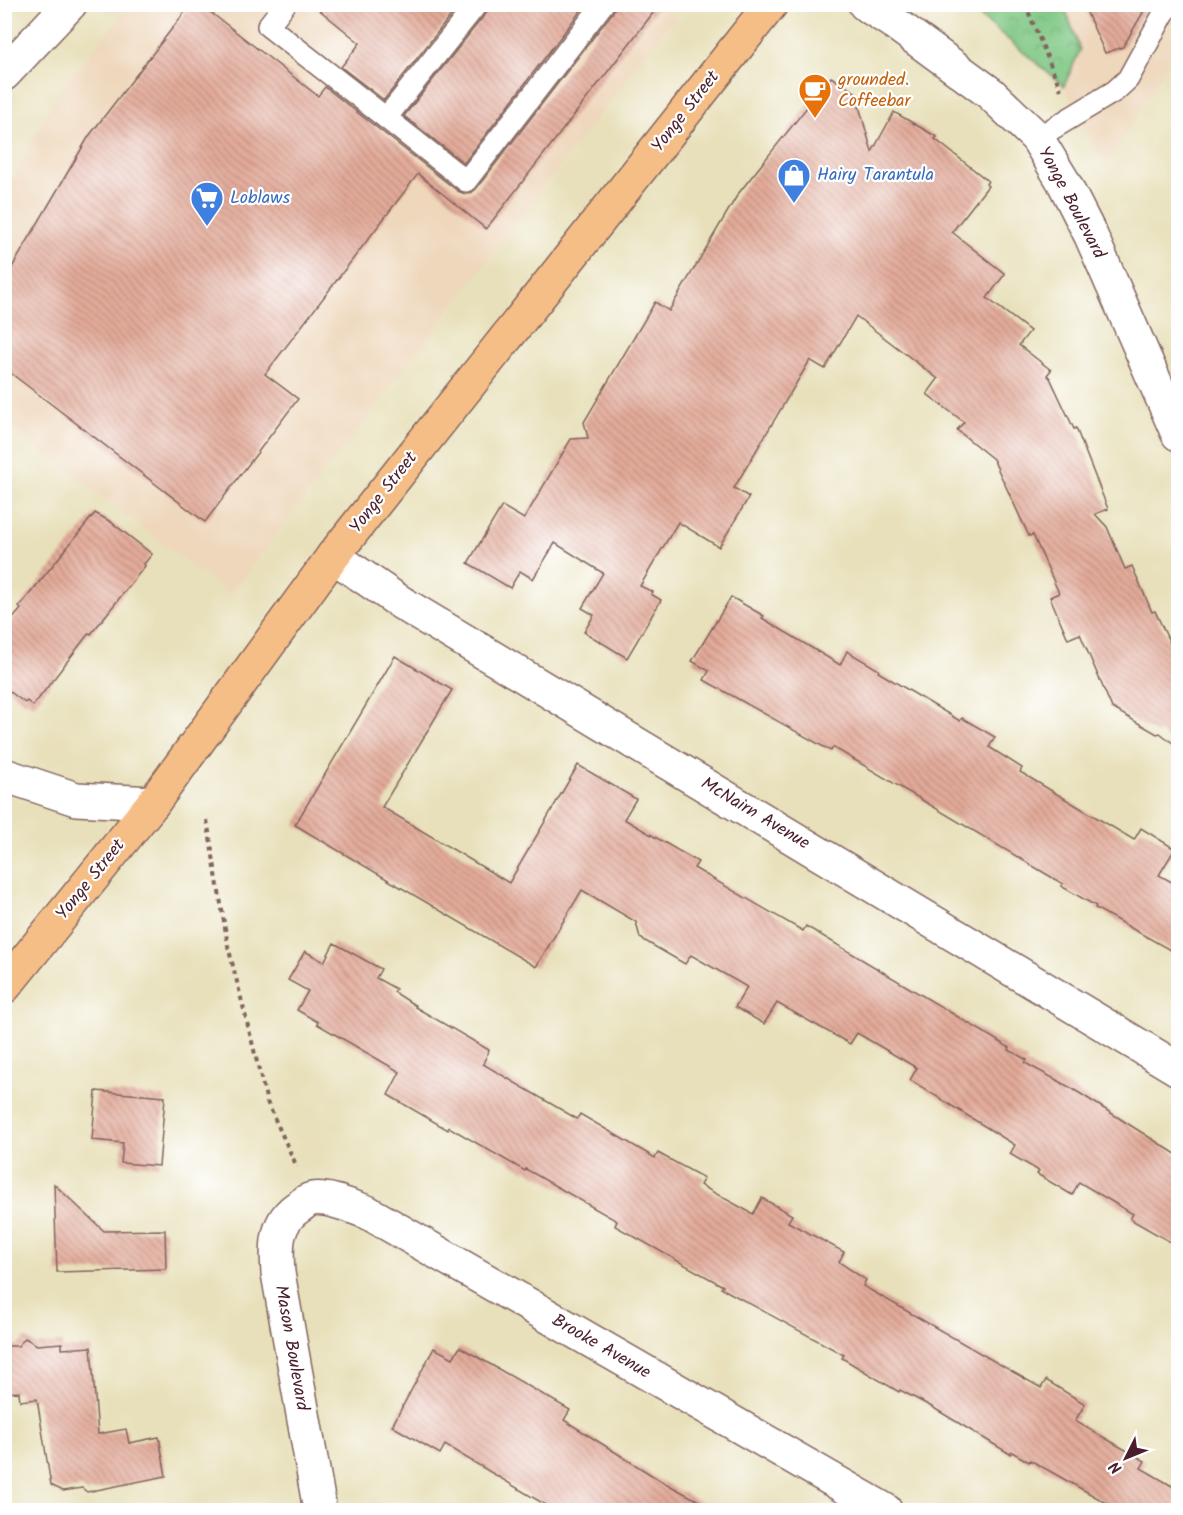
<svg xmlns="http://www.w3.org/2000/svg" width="1183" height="1515" viewBox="0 0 1183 1515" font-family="Kalam,sans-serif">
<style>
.built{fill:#eed7bb}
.park{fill:url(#park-crowns);stroke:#647358;stroke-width:1.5}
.building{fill:url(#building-back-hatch)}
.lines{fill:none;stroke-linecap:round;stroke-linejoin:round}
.service-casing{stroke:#81635d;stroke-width:24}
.minor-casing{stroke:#81635d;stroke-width:36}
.tertiary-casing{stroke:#81635d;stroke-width:36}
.primary-casing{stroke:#81635d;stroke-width:36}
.path{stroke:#81635d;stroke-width:4;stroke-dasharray:4.5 4.5;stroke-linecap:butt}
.service{stroke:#fff;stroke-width:21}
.minor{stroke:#fff;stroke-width:33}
.tertiary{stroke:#fff;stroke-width:33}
.primary{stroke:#f6be87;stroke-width:33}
.labels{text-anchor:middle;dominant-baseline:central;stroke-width:4.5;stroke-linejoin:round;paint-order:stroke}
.food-label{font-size:18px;fill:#c56008;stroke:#fff;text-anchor:start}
.street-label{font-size:18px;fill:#4a1f2b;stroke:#fff}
.shop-label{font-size:18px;fill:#366cbe;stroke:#fff;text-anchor:start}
</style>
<defs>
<pattern id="park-crowns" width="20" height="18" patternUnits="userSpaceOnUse" patternTransform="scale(1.5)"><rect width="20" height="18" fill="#7fc784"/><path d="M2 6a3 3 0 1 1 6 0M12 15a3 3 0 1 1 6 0" fill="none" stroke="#6faa72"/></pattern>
<pattern id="building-back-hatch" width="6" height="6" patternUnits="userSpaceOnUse" patternTransform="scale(1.5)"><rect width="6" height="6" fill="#e3ab9a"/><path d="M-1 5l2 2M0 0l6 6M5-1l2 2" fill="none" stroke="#ba8b7e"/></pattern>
</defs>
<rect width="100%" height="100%" fill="#fff"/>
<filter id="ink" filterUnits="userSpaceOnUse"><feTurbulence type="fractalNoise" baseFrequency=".0167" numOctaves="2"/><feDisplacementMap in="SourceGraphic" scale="12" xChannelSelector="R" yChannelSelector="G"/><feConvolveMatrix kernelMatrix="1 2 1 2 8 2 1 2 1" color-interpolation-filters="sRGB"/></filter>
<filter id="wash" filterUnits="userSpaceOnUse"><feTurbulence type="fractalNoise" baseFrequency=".008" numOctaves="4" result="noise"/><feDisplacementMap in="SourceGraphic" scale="24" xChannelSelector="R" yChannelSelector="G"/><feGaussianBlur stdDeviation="1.35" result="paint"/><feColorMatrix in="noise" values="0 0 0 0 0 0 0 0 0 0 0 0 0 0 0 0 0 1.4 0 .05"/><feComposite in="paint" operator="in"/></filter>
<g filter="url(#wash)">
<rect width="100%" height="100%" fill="#e8e0ba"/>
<g class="built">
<path d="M130 5H684L230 595 5 423 4 195 60 89Z"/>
<path d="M967 5H1178V47L1104 168 1064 86Z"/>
</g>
<path class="park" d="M967 5H1064L1080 50 1064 86Z"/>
<g id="blocks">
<g class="building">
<path d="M191 4H200L318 96 325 87 458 191 465 194 471 193 476 189 613 12 616 4H660L486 229 418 174 265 374 298 399 205 522 4 368V281L89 136Z"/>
<path d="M312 4H460L384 100 341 67 360 43Z"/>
<path d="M490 4H586L464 163 404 116 487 12Z"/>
<path d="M1083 4H1148L1123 47 1105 53Z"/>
<path d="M831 77 855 92 872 152 894 112 937 137 935 139 988 181 986 184 988 186 952 232 1005 274 987 298 1030 331 1019 345 1051 370 1047 375 1050 378 1074 429 1076 428 1108 509 1095 514 1107 527 1125 569 1132 566 1152 612 1155 611 1179 663V748L1160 733 1157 734 1112 708 1080 634 1068 639 1050 597 1059 593 1033 535 1029 536 993 459 957 430 964 422 927 394 938 379 856 316 825 369 810 360 734 488 749 497 719 547 678 522 640 586 653 592 651 594 661 600 627 658 584 632 594 615 582 608 603 573 555 543 533 579 520 571 510 588 468 563 502 506 524 519 571 439 588 438 584 422 655 302 669 311 738 194Z"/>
<path d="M95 513 111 522 152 554 144 564 145 566 91 634 89 633 33 706 27 701 25 703 4 687V629L21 609 19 607Z"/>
<path d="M731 597 764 616 762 618 840 665 847 651 879 670 878 672 960 721 962 718 995 737 989 747 1022 768 1020 772 1134 840 1141 828 1175 849 1159 875 1179 886V955L1095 908 1096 906 1061 886 1063 884 833 747 831 751 704 680 709 671 692 661Z"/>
<path d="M395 656 452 690 382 807 509 883 578 765 636 799 624 819 698 862 694 868 803 931 806 926 1010 1048 1009 1050 1027 1060 1025 1063 1073 1089 1179 1156V1247L1130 1219 1133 1214 1079 1182 1072 1195 1037 1174 1039 1171 1010 1154 1015 1145 910 1080 917 1068 857 1033 850 1044 777 1003 764 1024 735 1007 747 987 691 955 685 964 640 938 636 922 582 890 536 967 295 825Z"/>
<path d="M334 943 381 969 376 978 396 989 394 992 416 1006 415 1007 489 1050 483 1064 577 1119 580 1114 655 1158 658 1153 704 1178 700 1185 753 1214 762 1198 792 1215 788 1222 844 1252 839 1262 866 1280 863 1286 1041 1388 1046 1380 1085 1404 1075 1421 1145 1461 1141 1468 1179 1490V1510H1119L1030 1460 1029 1462 1012 1452 1010 1454 932 1407 900 1390 899 1392 842 1358 844 1355 721 1288 723 1286 615 1226 617 1221 526 1169 525 1171 449 1127 448 1130 388 1095 400 1072 317 1024 318 1022 297 1010 308 991 288 980 305 951 324 962Z"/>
<path d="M96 1091 165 1097 159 1166 121 1163 123 1143 92 1140Z"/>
<path d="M54 1184 104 1231 165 1230 166 1269 57 1272Z"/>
<path d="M25 1338 37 1345 62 1343V1349L91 1347 98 1434 126 1429 129 1443 159 1437 166 1476 87 1492 82 1488 63 1491 51 1485 37 1399 20 1401 19 1392 4 1393V1346H18Z"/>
<path d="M460 1347 570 1410 564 1420 661 1481 716 1510H554L445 1445 440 1454 392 1426 434 1348 453 1358Z"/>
</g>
</g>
</g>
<g filter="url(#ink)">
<use href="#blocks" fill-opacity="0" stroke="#81635d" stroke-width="1.5"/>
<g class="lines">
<defs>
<g id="service">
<path d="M285 4 268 26 386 118"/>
<path d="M477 4 386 118 466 181 603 4"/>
<path d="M1037 138 1115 91 1128 79 1169 4"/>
</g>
<g id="minor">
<path d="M4 74 70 4"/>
<path d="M333 556 400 602 1178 1069"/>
<path d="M4 775 76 799 153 803"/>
<path d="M320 1510 278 1273C276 1247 275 1221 300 1206 303 1204 308 1199 312 1199 328 1196 352 1207 367 1212L885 1510"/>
</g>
<path id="tertiary" d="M865 4 893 22 990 93 1037 138 1063 181 1091 236 1178 434"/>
<path id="primary" d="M4 987 153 803 333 556 771 4"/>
</defs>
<use href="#service" class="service-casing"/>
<use href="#minor" class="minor-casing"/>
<use href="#tertiary" class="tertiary-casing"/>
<use href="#primary" class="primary-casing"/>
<g class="path">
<path d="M1025 4 1061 90"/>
<path d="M207 820 228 946 267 1102 297 1167"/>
</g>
<use href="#service" class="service"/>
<use href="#minor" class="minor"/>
<use href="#tertiary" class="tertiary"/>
<use href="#primary" class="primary"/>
</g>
</g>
<defs>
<symbol id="cafe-pin" viewBox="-11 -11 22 30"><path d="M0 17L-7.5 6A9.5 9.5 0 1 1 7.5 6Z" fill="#e8710a" stroke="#fff"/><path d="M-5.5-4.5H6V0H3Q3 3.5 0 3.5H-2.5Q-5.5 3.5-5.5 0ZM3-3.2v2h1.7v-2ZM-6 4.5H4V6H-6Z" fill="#fff"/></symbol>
<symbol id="shop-pin" viewBox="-11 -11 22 30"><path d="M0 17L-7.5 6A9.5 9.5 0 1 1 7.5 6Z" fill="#3f7fe0" stroke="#fff"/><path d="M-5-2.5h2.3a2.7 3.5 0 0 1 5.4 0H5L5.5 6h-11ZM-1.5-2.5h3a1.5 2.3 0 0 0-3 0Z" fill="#fff"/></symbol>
<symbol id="supermarket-pin" viewBox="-11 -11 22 30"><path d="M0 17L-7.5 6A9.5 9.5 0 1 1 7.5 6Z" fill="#3f7fe0" stroke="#fff"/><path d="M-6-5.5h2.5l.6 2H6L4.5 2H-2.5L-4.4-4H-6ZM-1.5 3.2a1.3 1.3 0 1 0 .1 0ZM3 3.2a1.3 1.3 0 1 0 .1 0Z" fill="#fff"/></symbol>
</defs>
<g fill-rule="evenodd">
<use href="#cafe-pin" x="796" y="71" width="38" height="52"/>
<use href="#shop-pin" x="775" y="156" width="38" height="52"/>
<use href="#supermarket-pin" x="188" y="179" width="38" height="52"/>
</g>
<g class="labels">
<g class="food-label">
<text x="838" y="80">grounded.<tspan x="838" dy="21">Coffeebar</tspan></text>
</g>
<g class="street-label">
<text transform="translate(686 112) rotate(-52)">Yonge Street</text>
<text transform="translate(1071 203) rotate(62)">Yonge Boulevard</text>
<text transform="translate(384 493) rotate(-52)">Yonge Street</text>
<text transform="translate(755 814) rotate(31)">McNairn Avenue</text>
<text transform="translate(91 880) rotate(-51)">Yonge Street</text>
<text transform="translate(601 1347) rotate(30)">Brooke Avenue</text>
<text transform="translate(291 1348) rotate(80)">Mason Boulevard</text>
</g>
<g class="shop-label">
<text x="817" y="175">Hairy Tarantula</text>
<text x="230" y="198">Loblaws</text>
</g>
</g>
<rect width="1183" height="1515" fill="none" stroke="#fff" stroke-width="24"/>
<g transform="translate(1126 1458) rotate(227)" stroke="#ffffff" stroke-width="4.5" paint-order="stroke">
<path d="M0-4.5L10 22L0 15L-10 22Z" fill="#4a1f2b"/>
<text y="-9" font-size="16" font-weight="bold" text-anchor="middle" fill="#4a1f2b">N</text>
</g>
</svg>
